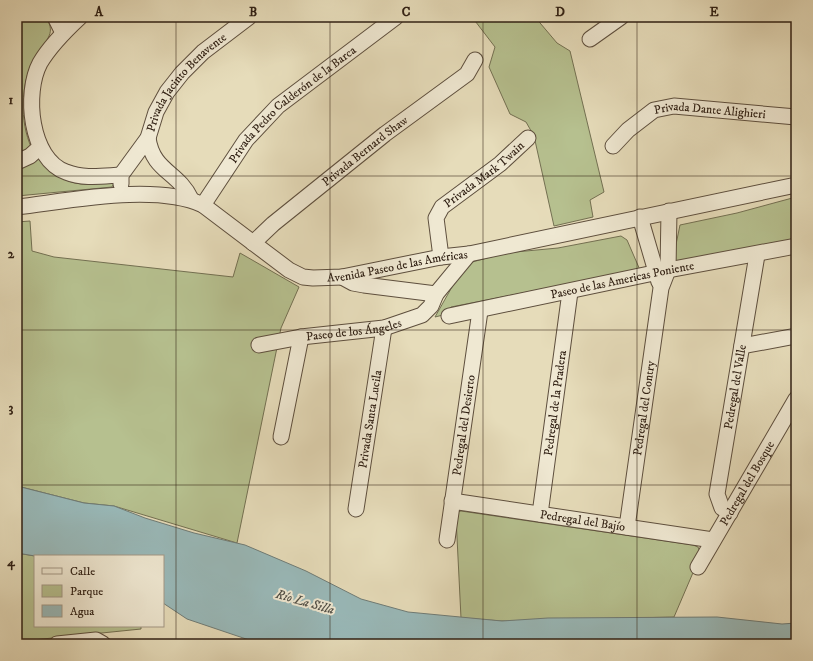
<svg xmlns="http://www.w3.org/2000/svg" width="813" height="661" viewBox="0 0 813 661" font-family="'IM FELL DW Pica',serif">
<style>
.green{fill:#b6c08f;stroke:#737052}
.water{fill:#99b9b9;stroke:#6f7c77}
.lines{fill:none;stroke-linecap:round;stroke-linejoin:round}
.minor-casing{stroke:#5e4f3e;stroke-width:17}
.minor{stroke:#efe8d2;stroke-width:15}
.grid{fill:none;stroke:#302014;stroke-width:1;stroke-opacity:0.55}
.labels{text-anchor:middle;dominant-baseline:central;stroke-width:4;stroke-linejoin:round;paint-order:stroke}
.street-label{font-size:12px;fill:#302014;stroke:#efe8d2}
.water-label{font-size:13px;font-style:italic;fill:#504e46;stroke:#efe8d2}
.neatline{fill:none;stroke:#302014;stroke-width:1.5}
.grid-label{font-size:13px;text-anchor:middle;font-weight:bold;fill:#302014}
</style>
<rect width="100%" height="100%" fill="#e6dcba"/>
<filter id="stains"><feTurbulence type="fractalNoise" baseFrequency=".005" numOctaves="4"/><feColorMatrix values="0 0 0 0 .2 0 0 0 0 .09 0 0 0 0 .02 0 0 0 .5 -.17"/></filter>
<radialGradient id="worn" r=".72"><stop offset=".6" stop-color="#630" stop-opacity="0"/><stop offset="1" stop-color="#630" stop-opacity=".3"/></radialGradient>
<g class="green">
<path d="M24 17H45C50 22 52 30 49 36 45 46 36 54 31 65 20 91 20 127 34 153 40 163 54 173 64 179 77 186 97 186 111 180L114 183 112 187 17 196V28L20 20Z"/>
<path d="M472 17H535L557 43 570 51 604 192 590 200 593 217 554 226 534 136 526 122 510 114 489 67 495 47Z"/>
<path d="M796 197V239L672 264 680 225 737 213Z"/>
<path d="M30 221 32 251 54 257 233 277 240 253 299 287 281 328 237 543 114 506 84 503 17 486V222Z"/>
<path d="M621 236 627 240 640 270 451 307 443 315 435 317 465 264 505 253 558 248Z"/>
<path d="M461 511 693 545 698 547 701 554 674 617 502 621 461 618 456 517 458 512Z"/>
<path d="M17 553 35 556V626H141V629L23 641 17 640Z"/>
</g>
<path class="water" d="M17 486 84 503 114 506 145 518 194 533 245 545 306 571 361 599 408 612 502 621 548 618 717 617 782 624 796 623V644H261L187 619 163 603V556H35L17 553Z"/>
<g class="lines">
<defs>
<g id="minor">
<path d="M55 17 63 33"/>
<path d="M80 17C66 30 50 46 40 63 24 93 30 159 66 172 84 179 102 176 121 175"/>
<path d="M590 39 621 17"/>
<path d="M148 138C153 172 178 171 191 199"/>
<path id="s1" d="M613 146 628 130 654 110 674 106 796 117"/>
<path d="M17 162 30 156 40 147"/>
<path id="s2" d="M121 184V175L148 138 156 112 167 92 182 73 203 52 249 17"/>
<path id="s3" d="M203 205 246 140 278 106 396 17"/>
<path id="s4" d="M17 207C69 201 155 183 203 205L289 270 303 277 313 278 342 277 441 257 469 254 796 185"/>
<path d="M640 217 659 282"/>
<path id="s5" d="M253 243 273 224 385 134 467 74 475 60"/>
<path id="s6" d="M441 257 436 218 442 207 500 164 528 138"/>
<path d="M342 277 353 283 364 285 436 294"/>
<path id="s7" d="M449 316 668 270 796 246"/>
<path id="s8" d="M259 345 301 337 384 328 422 315 431 306 436 294 469 254"/>
<path d="M742 346 796 336"/>
<path d="M281 437 301 337"/>
<path id="s9" d="M452 501 713 540"/>
<path id="s10" d="M356 509 384 328"/>
<path id="s11" d="M730 513 722 508 717 494 757 255"/>
<path id="s12" d="M540 514 570 292"/>
<path id="s13" d="M627 527 661 288 668 270 669 211"/>
<path id="s14" d="M447 540 480 311"/>
<path id="s15" d="M698 567 796 399"/>
<path d="M57 644 96 640 103 644"/>
</g>
</defs>
<use href="#minor" class="minor-casing"/>
<use href="#minor" class="minor"/>
</g>
<path class="grid" d="M176 17V644M330 17V644M483 17V644M637 17V644M17 176H796M17 330H796M17 485H796"/>
<g class="labels">
<g class="street-label">
<text stroke="none"><textPath href="#s2" startOffset="124">Privada Jacinto Benavente</textPath></text>
<text stroke="none"><textPath href="#s3" startOffset="136">Privada Pedro Calderón de la Barca</textPath></text>
<text stroke="none"><textPath href="#s1" startOffset="111">Privada Dante Alighieri</textPath></text>
<text stroke="none"><textPath href="#s5" startOffset="145">Privada Bernard Shaw</textPath></text>
<text stroke="none"><textPath href="#s6" startOffset="105">Privada Mark Twain</textPath></text>
<text stroke="none"><textPath href="#s4" startOffset="407">Avenida Paseo de las Américas</textPath></text>
<text stroke="none"><textPath href="#s7" startOffset="177">Paseo de las Americas Poniente</textPath></text>
<text stroke="none"><textPath href="#s8" startOffset="96">Paseo de los Ángeles</textPath></text>
<text stroke="none"><textPath href="#s11" startOffset="133">Pedregal del Valle</textPath></text>
<text stroke="none"><textPath href="#s12" startOffset="112">Pedregal de la Pradera</textPath></text>
<text stroke="none"><textPath href="#s13" startOffset="120">Pedregal del Contry</textPath></text>
<text stroke="none"><textPath href="#s10" startOffset="91">Privada Santa Lucila</textPath></text>
<text stroke="none"><textPath href="#s14" startOffset="116">Pedregal del Desierto</textPath></text>
<text stroke="none"><textPath href="#s15" startOffset="97">Pedregal del Bosque</textPath></text>
<text stroke="none"><textPath href="#s9" startOffset="132">Pedregal del Bajío</textPath></text>
</g>
<g class="water-label">
<text transform="translate(305 602) rotate(16)">Río La Silla</text>
</g>
</g>
<rect width="813" height="661" fill="none" stroke="#e6dcba" stroke-width="44"/>
<rect x="34" y="555" width="130" height="72" fill="#efe8d2" stroke="#a39886"/>
<rect x="42" y="568" width="20" height="6" fill="#efe8d2" stroke="#a39886"/>
<text x="70" y="575" font-size="12" fill="#302014">Calle</text>
<rect x="42" y="585" width="20" height="12" fill="#b6c08f" stroke="#a39886"/>
<text x="70" y="595" font-size="12" fill="#302014">Parque</text>
<rect x="42" y="605" width="20" height="12" fill="#99b9b9" stroke="#a39886"/>
<text x="70" y="615" font-size="12" fill="#302014">Agua</text>
<rect x="22" y="22" width="769" height="617" class="neatline"/>
<g class="grid-label">
<text x="99" y="16">A</text>
<text x="253" y="16">B</text>
<text x="406" y="16">C</text>
<text x="560" y="16">D</text>
<text x="714" y="16">E</text>
<text x="11" y="104">1</text>
<text x="11" y="258">2</text>
<text x="11" y="412">3</text>
<text x="11" y="566">4</text>
</g>
<rect width="100%" height="100%" filter="url(#stains)"/>
<rect width="100%" height="100%" fill="url(#worn)"/>
</svg>
